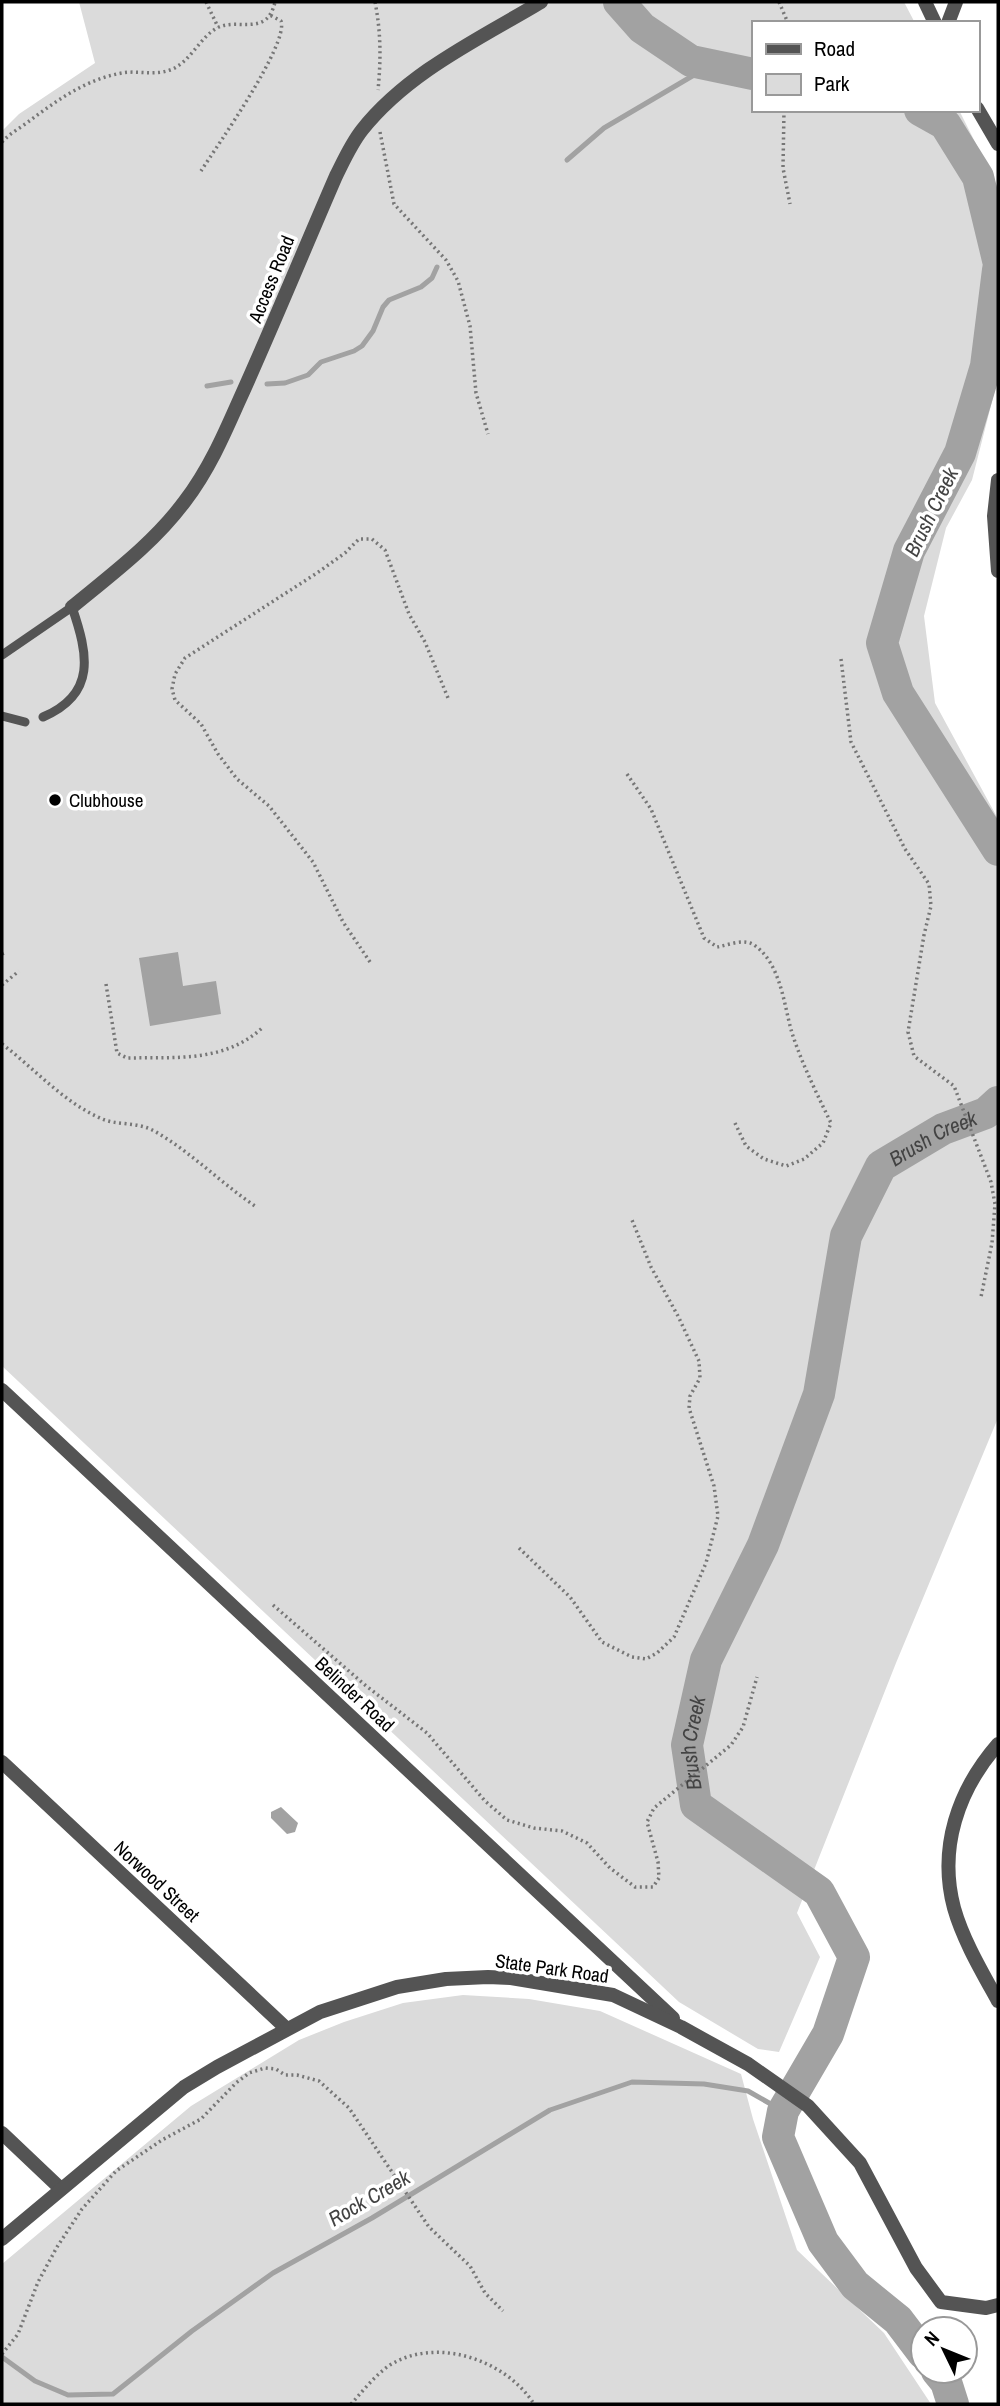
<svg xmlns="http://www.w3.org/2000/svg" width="1000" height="2406" viewBox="0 0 1000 2406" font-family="'Archivo Narrow',sans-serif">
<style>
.green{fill:#dbdbdb}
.water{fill:#a2a2a2}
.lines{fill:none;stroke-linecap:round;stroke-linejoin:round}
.stream{stroke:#a2a2a2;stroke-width:5}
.river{stroke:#a2a2a2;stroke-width:32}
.path{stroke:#767676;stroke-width:3.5;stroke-dasharray:2 3.5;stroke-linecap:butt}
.service{stroke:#545454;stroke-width:9}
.minor{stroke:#545454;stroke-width:14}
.poi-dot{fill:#000;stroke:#fff;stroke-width:2.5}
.labels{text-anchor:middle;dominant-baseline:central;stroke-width:7;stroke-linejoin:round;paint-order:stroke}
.street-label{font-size:19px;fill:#000;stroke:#fff}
.poi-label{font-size:19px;fill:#000;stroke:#fff;text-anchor:start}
.water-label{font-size:21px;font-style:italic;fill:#434343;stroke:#fff}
</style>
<rect width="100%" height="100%" fill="#fff"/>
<g class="green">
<path d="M79 2H904L915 23H753V110H959L998 188V378L972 480 946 528 924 616 935 703 998 819V1418L896 1663 797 1913 820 1957 779 2052 758 2049 679 2002 2 1366V131L19 114 95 63Z"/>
<path d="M463 1995 529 1999 600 2011 741 2074 753 2119 797 2250 884 2333 931 2404H2V2264L191 2106 299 2040 344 2022 403 2003Z"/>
</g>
<g class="water">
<path d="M178 952 183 986 216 981 221 1014 150 1026 139 958Z"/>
<path d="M281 1807 298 1823 295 1832 287 1834 271 1818V1812Z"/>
</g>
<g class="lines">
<g class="stream">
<path d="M567 160 604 128 711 65"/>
<path d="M996 290 998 293"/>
<path d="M267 384 285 383 308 375 321 362 354 351 362 346 373 331 383 307 389 300 421 287 432 278 437 267"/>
<path d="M207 386 231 382"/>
<path d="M2 2357 35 2381 68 2395 113 2394 192 2331 273 2273 372 2218 550 2110 632 2082 704 2084 748 2091 783 2111"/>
</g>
<g class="river">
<path d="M619 2 642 28 691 61 753 74"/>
<path d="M920 110 945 124 978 177 998 260"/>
<path d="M998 270 986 366 960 453 909 551 882 643 898 693 998 850"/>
<path id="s1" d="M923 2353 898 2320 855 2285 823 2242 778 2137 783 2111 828 2034 854 1957 819 1892 696 1805 687 1745 706 1660 763 1545 819 1394 846 1236 881 1166 943 1129 986 1113 998 1102"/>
<path d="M937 2371 946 2382 953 2404"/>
</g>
<g class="path">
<path d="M206 2 218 27"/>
<path d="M375 2C381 32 381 60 378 90"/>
<path d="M779 2 788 23"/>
<path d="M784 110 783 168 790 204"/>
<path d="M380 132 394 204 446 260 458 281 470 326 476 393 488 434"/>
<path d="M2 142C10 133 22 127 32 119 59 99 87 79 122 73 137 70 154 76 170 70 190 63 199 38 217 28 237 17 267 38 275 2"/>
<path d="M201 171C217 146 289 44 281 21L270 15"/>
<path d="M841 659 851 742 905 849 929 884 931 906 924 935 908 1032 914 1056 954 1086 991 1182 995 1204 992 1243 981 1297"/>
<path d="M627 774 651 809 704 938 717 947C729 945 744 938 754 945 781 963 784 1006 792 1033 802 1064 817 1094 831 1123L823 1143 804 1159 786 1166 764 1159 746 1146 734 1121"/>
<path d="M2 954 4 953"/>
<path d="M370 962 343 922 313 862 269 806 237 779 218 754 201 724 175 700 172 689 175 674 185 658 317 573 345 553 359 539H372L385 550 409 614 425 642 448 698"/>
<path d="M106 984 117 1053 127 1058C174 1057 224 1063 262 1028"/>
<path d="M2 985 19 971"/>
<path d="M2 1044C34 1068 62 1101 100 1118 116 1126 138 1121 156 1132 192 1153 221 1183 255 1206"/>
<path d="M519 1548 570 1597 602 1642 632 1657 646 1659 657 1653 674 1637 706 1563 718 1516 714 1486 689 1408 690 1396 700 1378 699 1361 678 1316 651 1267 632 1220"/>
<path d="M273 1605 365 1685 427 1733 485 1801 507 1820 534 1828 562 1831 587 1843 610 1868 635 1887H653L659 1878 658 1862 647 1822 654 1808 731 1745 743 1727 757 1677"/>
<path d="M2 2354 18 2334 38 2282 57 2247 82 2209 116 2171 162 2140 201 2119 236 2083 249 2073 265 2068 276 2069 285 2075H297L319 2081 349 2108 429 2227 470 2266 485 2293 503 2311"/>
<path d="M351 2404C363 2391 375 2375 390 2365 437 2336 506 2360 534 2404"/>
</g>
<g class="service">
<path d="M2 655 72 607C88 654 97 694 43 717"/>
<path d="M2 716 25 722"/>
</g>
<g class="minor">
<path d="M925 2 935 23"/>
<path d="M948 23 956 2"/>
<path d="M977 108 998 144"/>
<path d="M998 480 994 516 998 571"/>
<path d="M72 607C112 574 154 543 185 501 208 471 223 437 238 403 272 328 303 252 336 176 344 160 351 144 362 130 408 72 479 39 541 2"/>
<path d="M2 1390 673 2018"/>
<path d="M998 1744C958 1790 938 1848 954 1908 963 1940 982 1972 998 2001"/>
<path d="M2 1762 287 2029"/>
<path d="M2 2133 61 2189"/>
<path d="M2 2239 184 2087 217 2067 320 2012 397 1987 446 1979 488 1977 511 1978 613 1995 681 2027 748 2064 808 2106 860 2163 916 2268 941 2302 986 2308 998 2305"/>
</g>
</g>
<circle class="poi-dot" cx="55" cy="800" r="7"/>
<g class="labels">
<g class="street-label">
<text transform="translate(271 279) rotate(-68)">Access Road</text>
<text transform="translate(355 1694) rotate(43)">Belinder Road</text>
<text transform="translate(157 1881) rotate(43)">Norwood Street</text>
<text transform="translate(552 1968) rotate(8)">State Park Road</text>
</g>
<g class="poi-label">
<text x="69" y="800">Clubhouse</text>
</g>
<g class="water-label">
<text transform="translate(931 512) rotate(-64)">Brush Creek</text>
<text stroke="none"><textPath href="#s1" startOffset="1421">Brush Creek</textPath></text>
<text stroke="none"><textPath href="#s1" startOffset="749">Brush Creek</textPath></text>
<text transform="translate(369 2198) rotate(-30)">Rock Creek</text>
</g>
</g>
<rect width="1000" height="2406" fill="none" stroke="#000000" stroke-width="7"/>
<rect x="752" y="21" width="228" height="91" fill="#ffffff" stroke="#999999" stroke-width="2"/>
<rect x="766" y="44" width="35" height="10" fill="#545454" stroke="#999999" stroke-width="2"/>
<text x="814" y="56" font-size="21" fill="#000000">Road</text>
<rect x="766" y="74" width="35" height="21" fill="#dbdbdb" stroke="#999999" stroke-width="2"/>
<text x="814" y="91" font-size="21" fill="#000000">Park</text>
<g transform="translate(944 2350) rotate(313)"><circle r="33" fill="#ffffff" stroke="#999999" stroke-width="2"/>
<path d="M0-5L12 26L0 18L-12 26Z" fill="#000000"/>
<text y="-10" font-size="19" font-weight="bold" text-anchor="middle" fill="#000000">N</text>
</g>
</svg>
